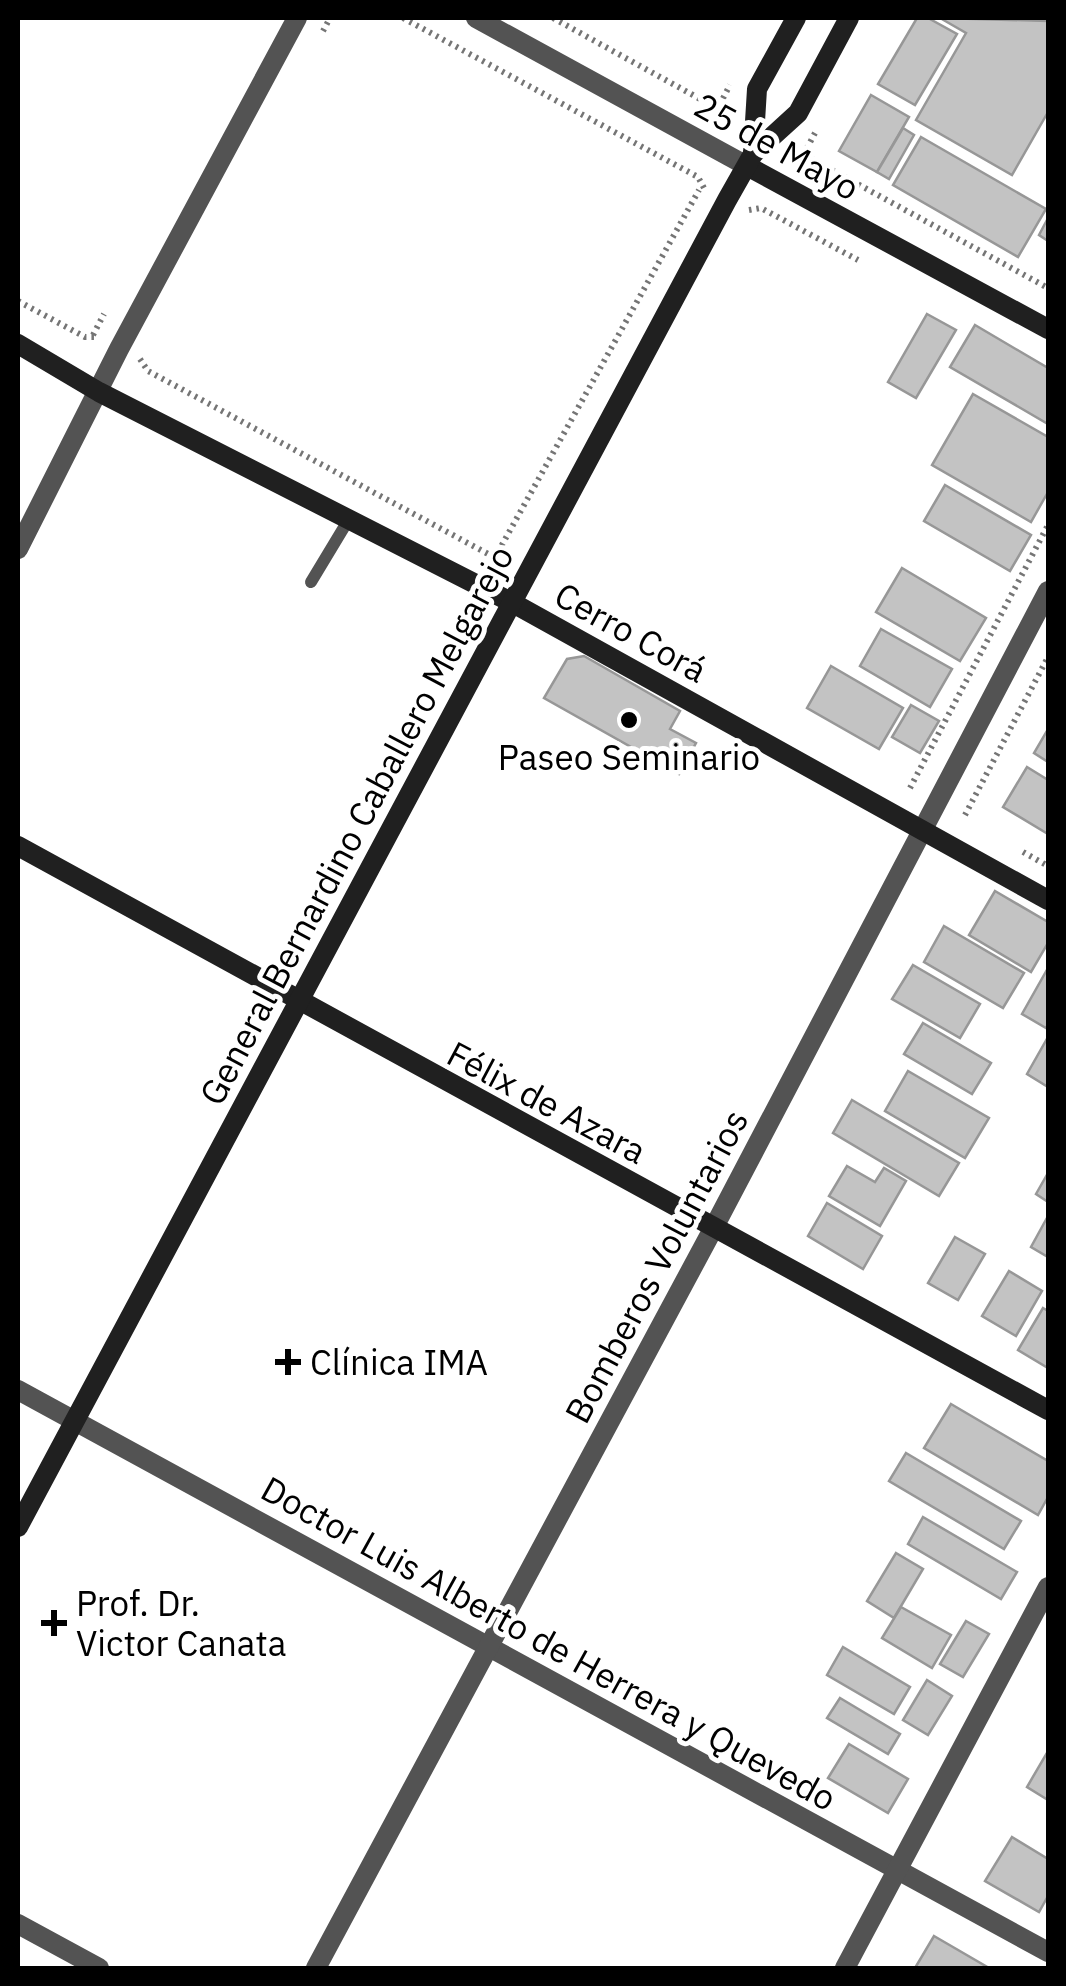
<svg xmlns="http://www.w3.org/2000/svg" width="1066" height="1986" viewBox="0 0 1066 1986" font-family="'IBM Plex Sans',sans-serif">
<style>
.building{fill:#c3c3c3;stroke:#979797;stroke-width:2.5}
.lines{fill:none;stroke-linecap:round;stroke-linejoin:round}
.path{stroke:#757575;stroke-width:6;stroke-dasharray:2.5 5;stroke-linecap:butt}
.lane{stroke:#535353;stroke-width:12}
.street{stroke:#535353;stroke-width:20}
.secondary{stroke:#202020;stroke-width:20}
.poi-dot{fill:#000;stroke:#fff;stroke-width:4}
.labels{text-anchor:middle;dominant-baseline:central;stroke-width:10;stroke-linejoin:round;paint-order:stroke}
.street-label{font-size:35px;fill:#000;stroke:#fff}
.poi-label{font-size:35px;fill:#000;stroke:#fff;text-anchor:start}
</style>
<rect width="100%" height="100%" fill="#fff"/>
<g class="building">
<path d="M917 18H928L957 34 915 105 878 84Z"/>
<path d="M940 18 1048 21V112L1012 175 916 120 966 33Z"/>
<path d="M871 95 909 117 877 172 839 151Z"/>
<path d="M903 128 914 135 889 179 877 172Z"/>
<path d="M921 137 1046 209 1018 257 893 185Z"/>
<path d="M1048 218V241L1039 235Z"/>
<path d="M927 314 956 330 916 398 888 382Z"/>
<path d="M975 325 1048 368V424L950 367Z"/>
<path d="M973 394 1048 437V492L1031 522 932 465Z"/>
<path d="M945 485 1031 535 1010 571 924 521Z"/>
<path d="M902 568 986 618 960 661 876 612Z"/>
<path d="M881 629 952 669 930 707 860 666Z"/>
<path d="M584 656 680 711 670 729 696 743 679 774 544 698 567 659Z"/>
<path d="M831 666 903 708 879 749 807 708Z"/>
<path d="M911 705 939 721 920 753 892 737Z"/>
<path d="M1048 729V762L1034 753Z"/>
<path d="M1027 767 1048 780V834L1003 807Z"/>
<path d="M995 891 1048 922V943L1031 972 969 935Z"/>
<path d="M944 926 1024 973 1003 1008 924 962Z"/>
<path d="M913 965 980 1004 960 1038 892 999Z"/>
<path d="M1048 968V1024L1046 1028 1022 1014Z"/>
<path d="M923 1023 991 1063 972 1094 904 1054Z"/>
<path d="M1048 1037V1087L1027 1074Z"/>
<path d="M908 1071 989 1118 965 1158 885 1111Z"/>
<path d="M852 1100 959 1163 939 1196 833 1133Z"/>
<path d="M847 1166 875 1182 884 1168 906 1181 880 1226 829 1196Z"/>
<path d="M1048 1173V1202L1036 1194Z"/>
<path d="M827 1203 882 1236 863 1269 808 1236Z"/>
<path d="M1048 1216V1257L1031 1247Z"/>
<path d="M955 1237 985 1254 958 1300 928 1283Z"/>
<path d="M1009 1271 1042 1291 1016 1336 982 1316Z"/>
<path d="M1043 1308 1048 1311V1368L1018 1350Z"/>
<path d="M951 1404 1048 1461V1497L1038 1515 924 1448Z"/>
<path d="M906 1453 1021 1521 1004 1549 889 1481Z"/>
<path d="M923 1517 1017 1572 1001 1599 908 1544Z"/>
<path d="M896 1553 923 1569 894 1618 867 1601Z"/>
<path d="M901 1607 951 1635 932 1668 882 1638Z"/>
<path d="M966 1621 989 1634 963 1677 940 1664Z"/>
<path d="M843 1647 910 1687 894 1714 827 1675Z"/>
<path d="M927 1680 952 1696 928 1735 903 1720Z"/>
<path d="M840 1698 900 1734 888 1754 827 1718Z"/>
<path d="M849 1744 908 1779 888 1813 828 1778Z"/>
<path d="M1048 1751V1800L1027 1787Z"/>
<path d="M1012 1837 1048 1859V1896L1039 1912 985 1881Z"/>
<path d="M934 1936 989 1968H915Z"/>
</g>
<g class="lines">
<g class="path">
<path d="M403 18 698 177 704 188"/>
<path d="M553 18 711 105 721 102 730 85"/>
<path d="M323 31 330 18"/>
<path d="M815 133 807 148 810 158 1048 288"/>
<path d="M749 210 761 208 858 260"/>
<path d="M18 301 85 337H97"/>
<path d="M93 335 104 314"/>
<path d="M140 359 148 371 490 555 498 552 507 558"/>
<path d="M498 552 699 190"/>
<path d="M910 788 1048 525"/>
<path d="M965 815 1048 657"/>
<path d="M1023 852 1048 866"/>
</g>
<path class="lane" d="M311 582 349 519"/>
<g class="street">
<path d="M476 18 747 166"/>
<path d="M18 549 119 349 297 18"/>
<path d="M18 1390 1048 1952"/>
<path d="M18 1924 99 1968"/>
<path d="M316 1968 713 1229 1048 591"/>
<path d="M845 1968 1048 1587"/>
</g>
<g class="secondary">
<path d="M753 154 757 89 796 18"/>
<path d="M747 166 1048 329"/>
<path d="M18 344 99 392 511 602 1048 900"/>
<path d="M18 846 1048 1410"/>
<path d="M18 1527 727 200 753 154 798 113 849 18"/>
</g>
</g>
<g class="poi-dot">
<circle cx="629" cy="720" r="10"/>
<path d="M283 1347h10v10h10v10h-10v10h-10v-10h-10v-10h10z"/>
<path d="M49 1608h10v10h10v10h-10v10h-10v-10h-10v-10h10z"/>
</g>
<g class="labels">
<g class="street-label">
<text transform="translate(777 146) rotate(29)">25 de Mayo</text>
<text transform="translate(631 632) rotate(29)">Cerro Corá</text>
<text transform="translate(356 825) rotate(-62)">General Bernardino Caballero Melgarejo</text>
<text transform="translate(547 1102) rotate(28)">Félix de Azara</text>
<text transform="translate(656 1266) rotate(-62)">Bomberos Voluntarios</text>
<text transform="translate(549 1643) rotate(29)">Doctor Luis Alberto de Herrera y Quevedo</text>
</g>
<g class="poi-label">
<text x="629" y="757" text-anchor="middle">Paseo Seminario</text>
<text x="310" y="1362">Clínica IMA</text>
<text x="76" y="1603">Prof. Dr.<tspan x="76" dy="40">Victor Canata</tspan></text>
</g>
</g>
<rect width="1066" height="1986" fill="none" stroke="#000000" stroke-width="40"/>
</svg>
